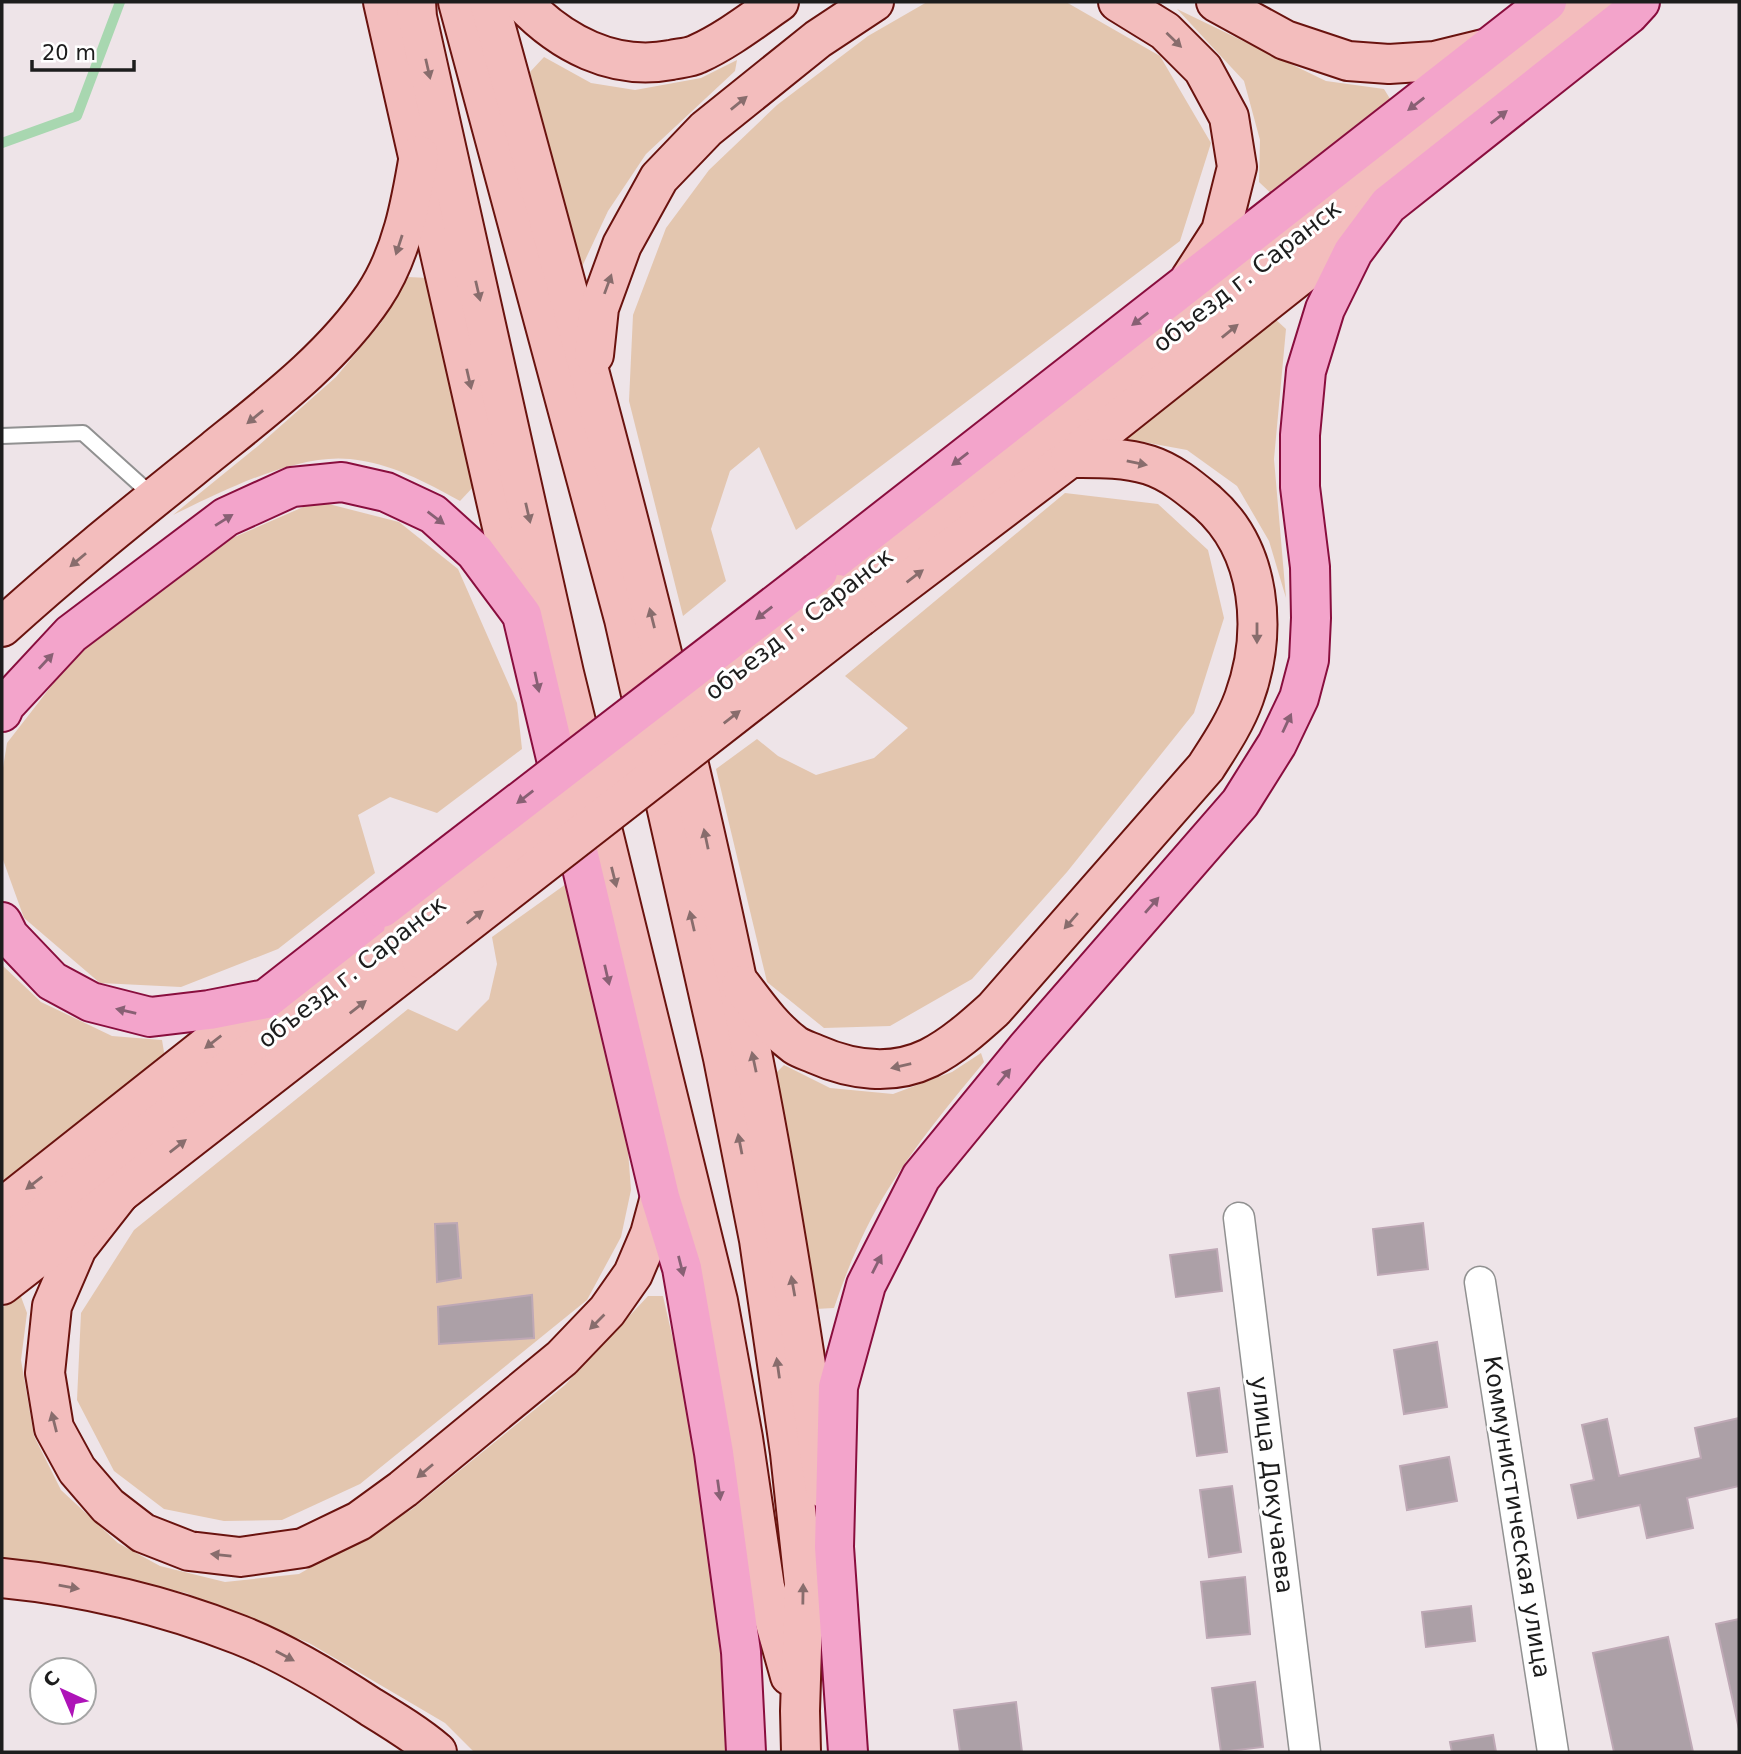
<svg xmlns="http://www.w3.org/2000/svg" width="1741" height="1754" viewBox="0 0 1741 1754" font-family="'DejaVu Sans',sans-serif">
<style>
.grass{fill:#e3c6af}
.lines{fill:none;stroke-linecap:round;stroke-linejoin:round}
.stream{stroke:#a8d7b0;stroke-width:10}
.building{fill:#aca0a7;stroke:#bea8b5;stroke-width:2}
.lane-casing{stroke:#919191;stroke-width:18}
.street-casing{stroke:#919191;stroke-width:33}
.secondary-casing{stroke:#6a130f;stroke-width:42}
.primary-casing{stroke:#890e3e;stroke-width:42}
.lane{stroke:#fff;stroke-width:14}
.street{stroke:#fff;stroke-width:30}
.secondary{stroke:#f3bdbd;stroke-width:38}
.primary{stroke:#f3a4cb;stroke-width:38}
.secondary-bridge-casing{stroke:#6a130f;stroke-width:42;stroke-linecap:butt}
.primary-bridge-casing{stroke:#890e3e;stroke-width:42;stroke-linecap:butt}
.secondary-bridge{stroke:#f3bdbd;stroke-width:38}
.primary-bridge{stroke:#f3a4cb;stroke-width:38}
.oneway{fill:#886d6d}
.oneway2{fill:#886074}
.labels{text-anchor:middle;dominant-baseline:central;stroke-width:6;stroke-linejoin:round;paint-order:stroke}
.street-label{font-size:24px;fill:#1d1d1d;stroke:#fff}
</style>
<rect width="100%" height="100%" fill="#eee4e8"/>
<g class="grass">
<path d="M927 2H1066L1160 56 1211 143 1180 241 796 530 759 447 730 471 711 529 726 581 683 616 629 401 633 315 666 228 709 170 777 105 868 36Z"/>
<path d="M1177 9 1326 81 1384 89 1392 102 1275 197 1259 182 1260 140 1244 81Z"/>
<path d="M544 57 591 83 635 90 701 78 737 60 735 71 646 154 608 211 580 271 530 72Z"/>
<path d="M408 277 429 278 475 485 460 501C426 482 390 463 350 459 296 453 221 492 173 515L258 446 336 377 381 323Z"/>
<path d="M1273 317 1286 329 1274 459 1286 598 1269 541 1237 486 1187 450 1116 437Z"/>
<path d="M1065 493 1158 504 1208 550 1224 618 1194 713 1067 872 972 979 890 1026 824 1028 767 982 716 769 757 739 778 756 816 775 874 758 908 728 845 676Z"/>
<path d="M317 501 399 522 458 569 517 703 522 749 437 813 390 797 358 815 375 873 278 949 181 987 100 983 24 918 2 857V774L7 743 73 658 230 539Z"/>
<path d="M566 884 626 1124 631 1190 621 1237 587 1300 360 1484 282 1520 224 1521 164 1509 114 1471 77 1400 81 1313 134 1230 408 1009 457 1031 489 999 497 964 492 937Z"/>
<path d="M2 965 41 1002 112 1036 162 1040 165 1058 2 1184Z"/>
<path d="M981 1053 984 1062C950 1103 915 1145 887 1191 864 1228 848 1267 834 1308L815 1309 776 1073 784 1065 830 1088 893 1094 952 1072Z"/>
<path d="M20 1294 27 1313 21 1360 34 1436 61 1490 118 1543 160 1566 225 1582 299 1574 411 1510 565 1385 648 1296H663L682 1379 711 1554 729 1752H474L445 1723 309 1643 186 1593 21 1559H2V1308Z"/>
</g>
<g class="lines">
<path class="stream" d="M2 143 77 116 120 2"/>
</g>
<g class="building">
<path d="M457 1223 461 1278 437 1282 435 1224Z"/>
<path d="M1423 1223 1428 1269 1378 1275 1373 1229Z"/>
<path d="M1217 1249 1222 1291 1176 1297 1170 1255Z"/>
<path d="M532 1295 534 1338 439 1344 438 1307Z"/>
<path d="M1437 1342 1447 1407 1404 1414 1394 1350Z"/>
<path d="M1219 1388 1227 1452 1197 1456 1188 1393Z"/>
<path d="M1739 1418V1486L1687 1498 1693 1528 1647 1538 1640 1505 1578 1518 1571 1485 1594 1480 1582 1425 1607 1419 1619 1476 1701 1458 1695 1428Z"/>
<path d="M1449 1457 1457 1501 1407 1510 1400 1466Z"/>
<path d="M1232 1486 1241 1552 1209 1557 1200 1490Z"/>
<path d="M1245 1577 1250 1634 1207 1638 1201 1582Z"/>
<path d="M1471 1606 1475 1641 1426 1647 1422 1612Z"/>
<path d="M1739 1619V1729L1716 1624Z"/>
<path d="M1668 1637 1693 1752H1614L1593 1653Z"/>
<path d="M1255 1682 1263 1747 1221 1752 1212 1688Z"/>
<path d="M1016 1702 1022 1752H960L954 1710Z"/>
<path d="M1493 1735 1496 1752H1452L1450 1742Z"/>
</g>
<g class="lines">
<defs>
<path id="lane" d="M2 436 83 433 154 497"/>
<g id="street">
<path d="M1239 1218 1305 1752"/>
<path d="M1480 1282 1553 1752"/>
</g>
<g id="secondary">
<path d="M383 2 522 615"/>
<path d="M416 2 417 17 564 673 718 1301 743 1438 765 1587 790 1676"/>
<path d="M458 2 624 619 723 1058 759 1240 790 1453 804 1584 800 1711 801 1752"/>
<path d="M489 2C586 356 685 712 756 1073 783 1211 804 1351 825 1489"/>
<path d="M522 2C561 43 613 71 671 60 679 58 689 58 697 54 726 41 753 20 779 2"/>
<path d="M1118 2 1165 31 1203 69 1229 117 1237 167 1221 231 1190 279"/>
<path d="M1216 2 1285 40 1348 61 1389 64 1435 61 1488 48"/>
<path d="M594 355 599 308 622 245 659 178 706 129 818 39 874 2"/>
<path d="M838 594 1598 2"/>
<path d="M860 617 1070 458 1375 216"/>
<path d="M2 627C70 565 142 508 214 450 271 404 333 357 374 296 402 254 411 203 419 155"/>
<path d="M741 985C757 1006 773 1029 795 1045 801 1049 808 1051 815 1054 851 1070 892 1076 929 1058 953 1046 974 1027 994 1009L1206 767C1220 745 1235 723 1244 698 1268 632 1262 550 1207 502 1189 487 1171 472 1149 465 1123 457 1096 458 1070 458"/>
<path d="M124 1188 77 1248 52 1306 45 1373 54 1428 77 1470 108 1506 143 1533 189 1551 240 1557 303 1548 359 1521 403 1489 562 1358 607 1311 633 1274 650 1234 660 1197"/>
<path d="M2 1208 266 999"/>
<path d="M2 1248 403 932"/>
<path d="M2 1285 421 959"/>
<path d="M2 1578C83 1586 164 1605 240 1635 286 1653 330 1680 371 1707 394 1721 417 1735 437 1752"/>
</g>
<g id="primary">
<path d="M818 572 1547 2"/>
<path d="M2 712 5 705 71 634 226 517 292 487 342 482 386 492 433 514 475 552 522 615 660 1197 682 1268 714 1453 741 1652 746 1752"/>
<path d="M2 922 9 936 52 981 91 1002 150 1017 209 1010 266 999 382 908"/>
<path d="M848 1752 834 1547 838 1387 866 1285 921 1177 1026 1049 1240 803 1277 744 1299 698 1309 660 1311 618 1310 567 1300 487V435L1306 371 1325 309 1353 252 1388 205 1629 14 1640 2"/>
</g>
</defs>
<use href="#lane" class="lane-casing"/>
<use href="#street" class="street-casing"/>
<use href="#secondary" class="secondary-casing"/>
<use href="#primary" class="primary-casing"/>
<use href="#lane" class="lane"/>
<use href="#street" class="street"/>
<use href="#secondary" class="secondary"/>
<use href="#primary" class="primary"/>
<defs>
<g id="secondary-bridge">
<path d="M403 932 838 594"/>
<path d="M421 959 860 617"/>
</g>
<path id="primary-bridge" d="M382 908 818 572"/>
</defs>
<use href="#secondary-bridge" class="secondary-bridge-casing"/>
<use href="#primary-bridge" class="primary-bridge-casing"/>
<use href="#secondary-bridge" class="secondary-bridge"/>
<use href="#primary-bridge" class="primary-bridge"/>
</g>
<defs><path id="oneway-solid" d="M-6-.8H1V-3.2L6.5 0L1 3.2V.8H-6Z" transform="scale(1.75)"/></defs>
<g class="oneway">
<use href="#oneway-solid" transform="translate(1174 40) rotate(44)"/>
<use href="#oneway-solid" transform="translate(428 69) rotate(77)"/>
<use href="#oneway-solid" transform="translate(739 103) rotate(-39)"/>
<use href="#oneway-solid" transform="translate(399 245) rotate(108)"/>
<use href="#oneway-solid" transform="translate(608 284) rotate(-70)"/>
<use href="#oneway-solid" transform="translate(478 291) rotate(77)"/>
<use href="#oneway-solid" transform="translate(1230 331) rotate(-39)"/>
<use href="#oneway-solid" transform="translate(469 379) rotate(77)"/>
<use href="#oneway-solid" transform="translate(255 417) rotate(141)"/>
<use href="#oneway-solid" transform="translate(1137 463) rotate(12)"/>
<use href="#oneway-solid" transform="translate(528 513) rotate(77)"/>
<use href="#oneway-solid" transform="translate(78 560) rotate(140)"/>
<use href="#oneway-solid" transform="translate(915 576) rotate(-37)"/>
<use href="#oneway-solid" transform="translate(652 618) rotate(-104)"/>
<use href="#oneway-solid" transform="translate(1257 633) rotate(90)"/>
<use href="#oneway-solid" transform="translate(732 717) rotate(-38)"/>
<use href="#oneway-solid" transform="translate(706 839) rotate(-102)"/>
<use href="#oneway-solid" transform="translate(614 877) rotate(76)"/>
<use href="#oneway-solid" transform="translate(475 917) rotate(-38)"/>
<use href="#oneway-solid" transform="translate(692 921) rotate(-103)"/>
<use href="#oneway-solid" transform="translate(1071 921) rotate(131)"/>
<use href="#oneway-solid" transform="translate(358 1007) rotate(-38)"/>
<use href="#oneway-solid" transform="translate(213 1042) rotate(142)"/>
<use href="#oneway-solid" transform="translate(754 1062) rotate(-102)"/>
<use href="#oneway-solid" transform="translate(901 1066) rotate(167)"/>
<use href="#oneway-solid" transform="translate(740 1144) rotate(-101)"/>
<use href="#oneway-solid" transform="translate(178 1146) rotate(-38)"/>
<use href="#oneway-solid" transform="translate(34 1183) rotate(142)"/>
<use href="#oneway-solid" transform="translate(793 1286) rotate(-100)"/>
<use href="#oneway-solid" transform="translate(597 1322) rotate(135)"/>
<use href="#oneway-solid" transform="translate(778 1368) rotate(-98)"/>
<use href="#oneway-solid" transform="translate(54 1422) rotate(-104)"/>
<use href="#oneway-solid" transform="translate(425 1471) rotate(140)"/>
<use href="#oneway-solid" transform="translate(221 1555) rotate(-174)"/>
<use href="#oneway-solid" transform="translate(69 1587) rotate(10)"/>
<use href="#oneway-solid" transform="translate(803 1594) rotate(-89)"/>
<use href="#oneway-solid" transform="translate(285 1656) rotate(28)"/>
</g>
<g class="oneway2">
<use href="#oneway-solid" transform="translate(1416 104) rotate(142)"/>
<use href="#oneway-solid" transform="translate(1499 117) rotate(-38)"/>
<use href="#oneway-solid" transform="translate(1140 319) rotate(142)"/>
<use href="#oneway-solid" transform="translate(960 459) rotate(142)"/>
<use href="#oneway-solid" transform="translate(436 518) rotate(37)"/>
<use href="#oneway-solid" transform="translate(224 520) rotate(-32)"/>
<use href="#oneway-solid" transform="translate(764 613) rotate(142)"/>
<use href="#oneway-solid" transform="translate(46 661) rotate(-47)"/>
<use href="#oneway-solid" transform="translate(537 682) rotate(78)"/>
<use href="#oneway-solid" transform="translate(1287 723) rotate(-65)"/>
<use href="#oneway-solid" transform="translate(525 797) rotate(142)"/>
<use href="#oneway-solid" transform="translate(1152 905) rotate(-49)"/>
<use href="#oneway-solid" transform="translate(607 975) rotate(77)"/>
<use href="#oneway-solid" transform="translate(126 1011) rotate(-167)"/>
<use href="#oneway-solid" transform="translate(1004 1077) rotate(-51)"/>
<use href="#oneway-solid" transform="translate(877 1264) rotate(-63)"/>
<use href="#oneway-solid" transform="translate(681 1266) rotate(76)"/>
<use href="#oneway-solid" transform="translate(719 1490) rotate(82)"/>
</g>
<g class="labels">
<g class="street-label">
<text transform="translate(1247 276) rotate(-38)">объезд г. Саранск</text>
<text transform="translate(799 624) rotate(-38)">объезд г. Саранск</text>
<text transform="translate(352 972) rotate(-38)">объезд г. Саранск</text>
<text transform="translate(1272 1485) rotate(83)">улица Докучаева</text>
<text transform="translate(1517 1517) rotate(81)">Коммунистическая улица</text>
</g>
</g>
<rect width="1741" height="1754" fill="none" stroke="#1d1d1d" stroke-width="7"/>
<g transform="translate(63 1691) rotate(316)"><circle r="33" fill="#ffffff" stroke="#a5a5a5" stroke-width="2"/>
<path d="M0-5L12 26L0 18L-12 26Z" fill="#ae13b8"/>
<text y="-10" font-size="19" font-weight="bold" text-anchor="middle" fill="#1d1d1d">С</text>
</g>
<path d="M32 60v10h102v-10" fill="none" stroke="#1d1d1d" stroke-width="3.5"/>
<text x="42" y="60" font-size="21" fill="#1d1d1d" stroke="#ffffff" stroke-width="5" paint-order="stroke">20 m</text>
</svg>
